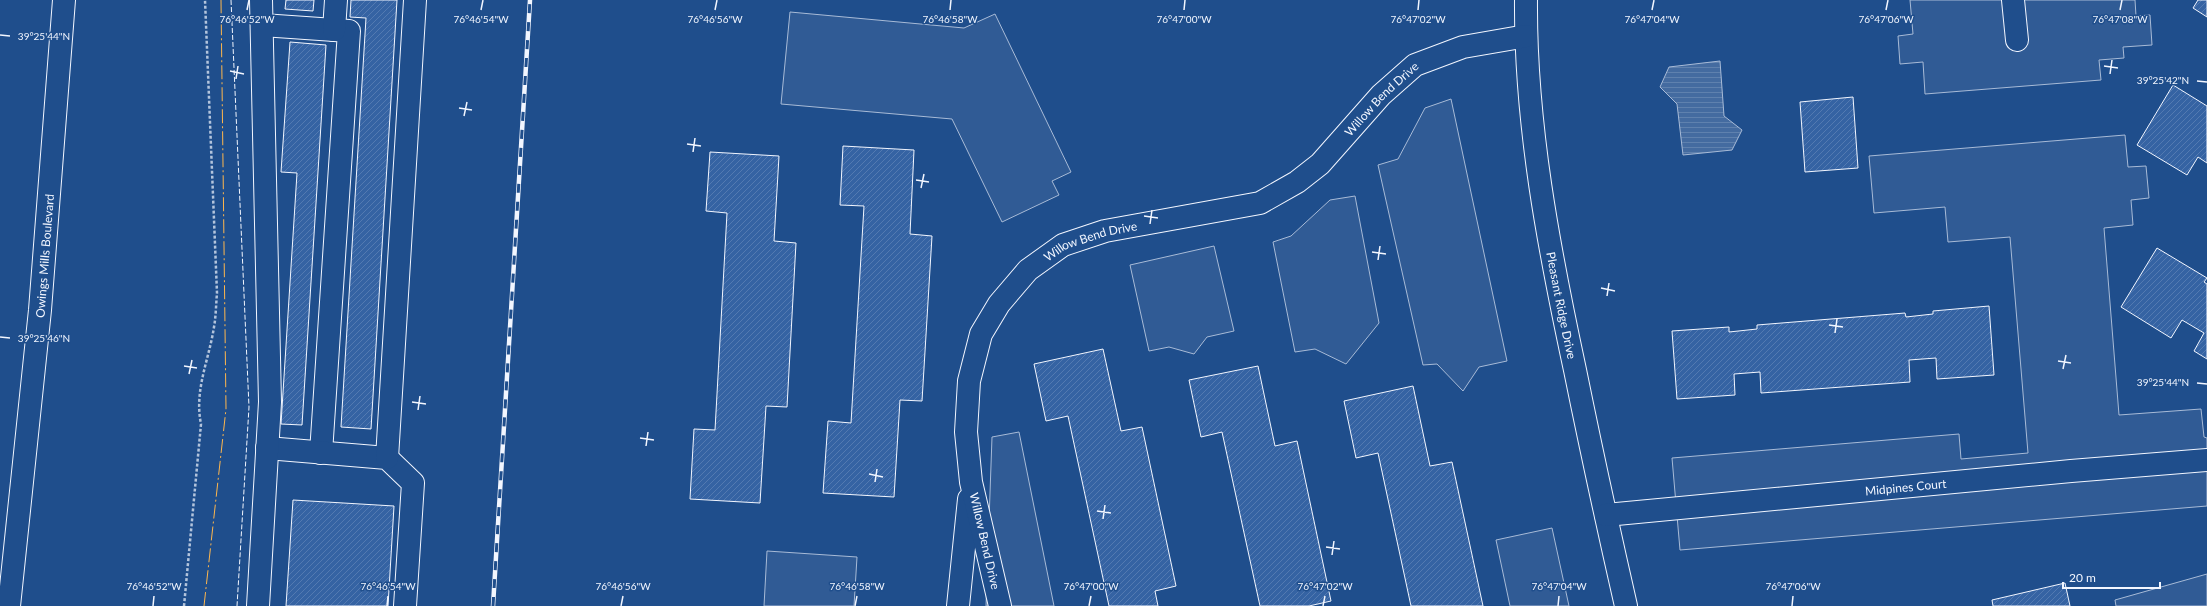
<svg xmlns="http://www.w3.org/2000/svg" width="2207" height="606" viewBox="0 0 2207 606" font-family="Lato,sans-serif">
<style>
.built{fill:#305b95;stroke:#a8bbd7}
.water{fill:url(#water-rules);stroke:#a8bbd7}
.building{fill:url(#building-hatch);stroke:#f2f6ff}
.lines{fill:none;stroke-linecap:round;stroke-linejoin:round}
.minor-casing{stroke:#f2f6ff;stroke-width:24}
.major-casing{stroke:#f2f6ff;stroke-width:24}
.path{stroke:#b3c4dc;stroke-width:2.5;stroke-dasharray:3 2;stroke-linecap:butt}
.minor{stroke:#1f4e8c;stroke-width:22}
.major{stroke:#1f4e8c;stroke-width:22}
.rail-casing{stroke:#f2f6ff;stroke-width:4.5}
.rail{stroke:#1f4e8c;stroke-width:3;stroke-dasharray:9;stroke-linecap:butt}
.fence{stroke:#f2f6ff;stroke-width:1;stroke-dasharray:5 2;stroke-linecap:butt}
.power{stroke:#ffb74d;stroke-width:1;stroke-dasharray:14 3 2 3;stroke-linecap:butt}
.ticks{fill:none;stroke:#f2f6ff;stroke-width:1.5}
.labels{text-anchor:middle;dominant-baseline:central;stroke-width:3;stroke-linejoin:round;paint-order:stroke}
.street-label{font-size:12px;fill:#f2f6ff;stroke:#1f4e8c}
.ticks-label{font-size:10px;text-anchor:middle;fill:#f2f6ff;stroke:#1f4e8c;stroke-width:3;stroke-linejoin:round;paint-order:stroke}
</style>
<defs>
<pattern id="water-rules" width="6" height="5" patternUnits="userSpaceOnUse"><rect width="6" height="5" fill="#446ba0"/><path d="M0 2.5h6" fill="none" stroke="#5f81ae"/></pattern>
<pattern id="building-hatch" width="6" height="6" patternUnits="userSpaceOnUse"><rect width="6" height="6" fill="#3563a3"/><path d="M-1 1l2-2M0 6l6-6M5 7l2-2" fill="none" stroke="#537ab1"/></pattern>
</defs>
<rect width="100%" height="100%" fill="#1f4e8c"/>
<g class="built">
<path d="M1910 0H2135L2136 16 2150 15 2152 45 2123 47 2124 58 2099 60 2101 80 1925 94 1923 62 1900 64 1898 36 1913 34Z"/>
<path d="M790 12 964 28 995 14 1071 172 1052 181 1059 195 1002 222 952 119 781 104Z"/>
<path d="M1451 99 1507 361 1479 367 1463 391 1437 364 1423 365 1378 165 1398 159 1425 108Z"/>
<path d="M2125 135 2128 167 2146 166 2149 198 2131 200 2133 225 2104 228 2119 415 2201 409 2204 437 2207 438V506L1680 550 1672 458 1959 434 1961 459 2028 453 2010 237 1948 242 1945 207 1874 213 1869 156Z"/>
<path d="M1355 196 1379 323 1346 364 1315 349 1295 352 1273 242 1291 236 1330 200Z"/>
<path d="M1214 246 1234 331 1207 337 1194 354 1169 347 1149 351 1130 265Z"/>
<path d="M1019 432 1054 606H986L992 437Z"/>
<path d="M1552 528 1569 606H1510L1496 540Z"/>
<path d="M767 551 857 557 854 606H764Z"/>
<path d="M2207 574V606H2116L2115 600Z"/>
</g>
<path class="water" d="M1720 61 1724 116 1742 130 1732 150 1683 155 1677 104 1660 87 1669 67Z"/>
<g class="building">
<path d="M286 0H314L313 11 285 9Z"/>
<path d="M351 0H397L371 429 341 427 366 18 350 17Z"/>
<path d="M2198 0H2207V17L2193 8Z"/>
<path d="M290 42 326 45 302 425 281 424 297 173 281 172Z"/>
<path d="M2173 85 2207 106V163L2198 157 2187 175 2137 145Z"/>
<path d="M1853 97 1858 168 1805 172 1800 102Z"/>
<path d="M843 146 914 150 910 234 932 236 922 401 900 400 894 497 823 493 828 421 851 423 864 206 840 205Z"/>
<path d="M710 152 779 156 774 241 796 243 787 407 766 406 760 503 690 499 694 429 715 430 727 213 706 211Z"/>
<path d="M2157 248 2207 278 2204 282 2207 284V359L2194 351 2204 333 2182 320 2171 338 2121 307Z"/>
<path d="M1989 306 1994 375 1937 379 1936 358 1909 360 1910 382 1761 393 1760 372 1734 374 1735 395 1677 399 1672 331 1729 327V332L1757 329V325L1905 313 1906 317 1933 314V311Z"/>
<path d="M1103 349 1121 431 1142 427 1176 586 1155 591 1158 606H1109L1068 416 1046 421 1034 364Z"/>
<path d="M1258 366 1275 446 1297 441 1331 601 1309 606H1260L1222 432 1201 437 1189 380Z"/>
<path d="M1413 386 1430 466 1452 462 1483 606H1411L1378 453 1356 458 1344 401Z"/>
<path d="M293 500 394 506 388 606H286Z"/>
<path d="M2065 583 2070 606H1993L1992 600Z"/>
</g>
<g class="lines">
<defs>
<g id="minor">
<path id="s1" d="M1526 0C1525 124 1549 249 1575 370 1591 449 1608 527 1626 606"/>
<path d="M2013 0 2017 40"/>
<path d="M262 25 349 31 321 453"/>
<path d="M334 30 336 0"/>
<path d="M267 448 387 458 413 483 405 606"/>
<path d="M387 458 415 0"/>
<path id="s2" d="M1606 515 2071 471 2207 460"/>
<path d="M258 606 270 402 261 0"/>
<path d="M958 606 969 499"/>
<path id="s3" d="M1000 606 971 482 966 432 969 381 981 334 999 304 1028 270 1063 245 1105 231 1260 203 1297 182 1320 164 1381 95 1415 65 1463 47 1526 36"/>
</g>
<g id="major">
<path id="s4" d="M9 606 40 310 64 0"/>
</g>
</defs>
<use href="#minor" class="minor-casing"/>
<use href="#major" class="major-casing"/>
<path class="path" d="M184 606 201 424C194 390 209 360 214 327 216 316 216 304 217 293L205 0"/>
<use href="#minor" class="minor"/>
<use href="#major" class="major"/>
<defs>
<path id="rail" d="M493 606 530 0"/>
</defs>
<use href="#rail" class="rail-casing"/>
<use href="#rail" class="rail"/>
<path class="fence" d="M231 0 249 407 237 606"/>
<path class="power" d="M204 606 226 409 221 0"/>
</g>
<path class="ticks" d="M247 10 249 0M481 10 483 0M715 10 717 0M950 10 951 0M1184 10 1185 0M1418 10 1419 0M1652 10 1654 0M1886 10 1888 0M2120 10 2122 0M0 35 10 36M2104 66 2118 68M230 71 244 74M2110 74 2112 60M236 79 238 66M2197 81 2207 82M459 108 472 110M464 116 467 102M687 144 701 146M693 152 695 138M916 180 929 182M921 188 924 174M1144 216 1158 218M1150 224 1152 210M1372 252 1386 254M1378 260 1380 246M1601 288 1615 291M1607 296 1609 283M1829 325 1843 327M1835 333 1837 319M0 337 10 338M2058 361 2071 363M184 366 197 368M2063 369 2066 355M189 374 192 360M2197 383 2207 384M412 402 426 404M418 410 420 396M640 438 654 440M646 446 648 432M869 474 883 477M875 482 877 469M1097 511 1111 513M1103 519 1105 505M1326 547 1340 549M1332 555 1334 541M153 606 154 596M387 606 388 596M621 606 623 596M855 606 857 596M1089 606 1091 596M1323 606 1325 596M1558 606 1559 596M1792 606 1793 596"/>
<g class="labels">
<g class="street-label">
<text stroke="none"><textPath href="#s3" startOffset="763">Willow Bend Drive</textPath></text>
<text stroke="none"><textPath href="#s3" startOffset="427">Willow Bend Drive</textPath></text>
<text stroke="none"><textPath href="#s4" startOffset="352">Owings Mills Boulevard</textPath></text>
<text stroke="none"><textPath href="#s1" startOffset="308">Pleasant Ridge Drive</textPath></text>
<text stroke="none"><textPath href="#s2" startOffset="301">Midpines Court</textPath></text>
<text transform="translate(985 541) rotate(77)">Willow Bend Drive</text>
</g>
</g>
<g class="ticks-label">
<text x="247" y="23">76°46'52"W</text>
<text x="481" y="23">76°46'54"W</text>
<text x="715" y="23">76°46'56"W</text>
<text x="950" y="23">76°46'58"W</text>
<text x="1184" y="23">76°47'00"W</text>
<text x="1418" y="23">76°47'02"W</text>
<text x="1652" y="23">76°47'04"W</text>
<text x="1886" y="23">76°47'06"W</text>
<text x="2120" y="23">76°47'08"W</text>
<text x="44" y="40">39°25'44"N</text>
<text x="2163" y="84">39°25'42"N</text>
<text x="44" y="342">39°25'46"N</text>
<text x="2163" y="386">39°25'44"N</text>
<text x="154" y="590">76°46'52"W</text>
<text x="388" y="590">76°46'54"W</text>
<text x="623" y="590">76°46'56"W</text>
<text x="857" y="590">76°46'58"W</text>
<text x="1091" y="590">76°47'00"W</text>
<text x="1325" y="590">76°47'02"W</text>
<text x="1559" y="590">76°47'04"W</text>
<text x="1793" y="590">76°47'06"W</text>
</g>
<path d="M2063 582v6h97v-6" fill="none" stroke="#f2f6ff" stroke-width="2"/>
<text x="2069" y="582" font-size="12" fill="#f2f6ff" stroke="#1f4e8c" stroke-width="3" paint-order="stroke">20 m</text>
</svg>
